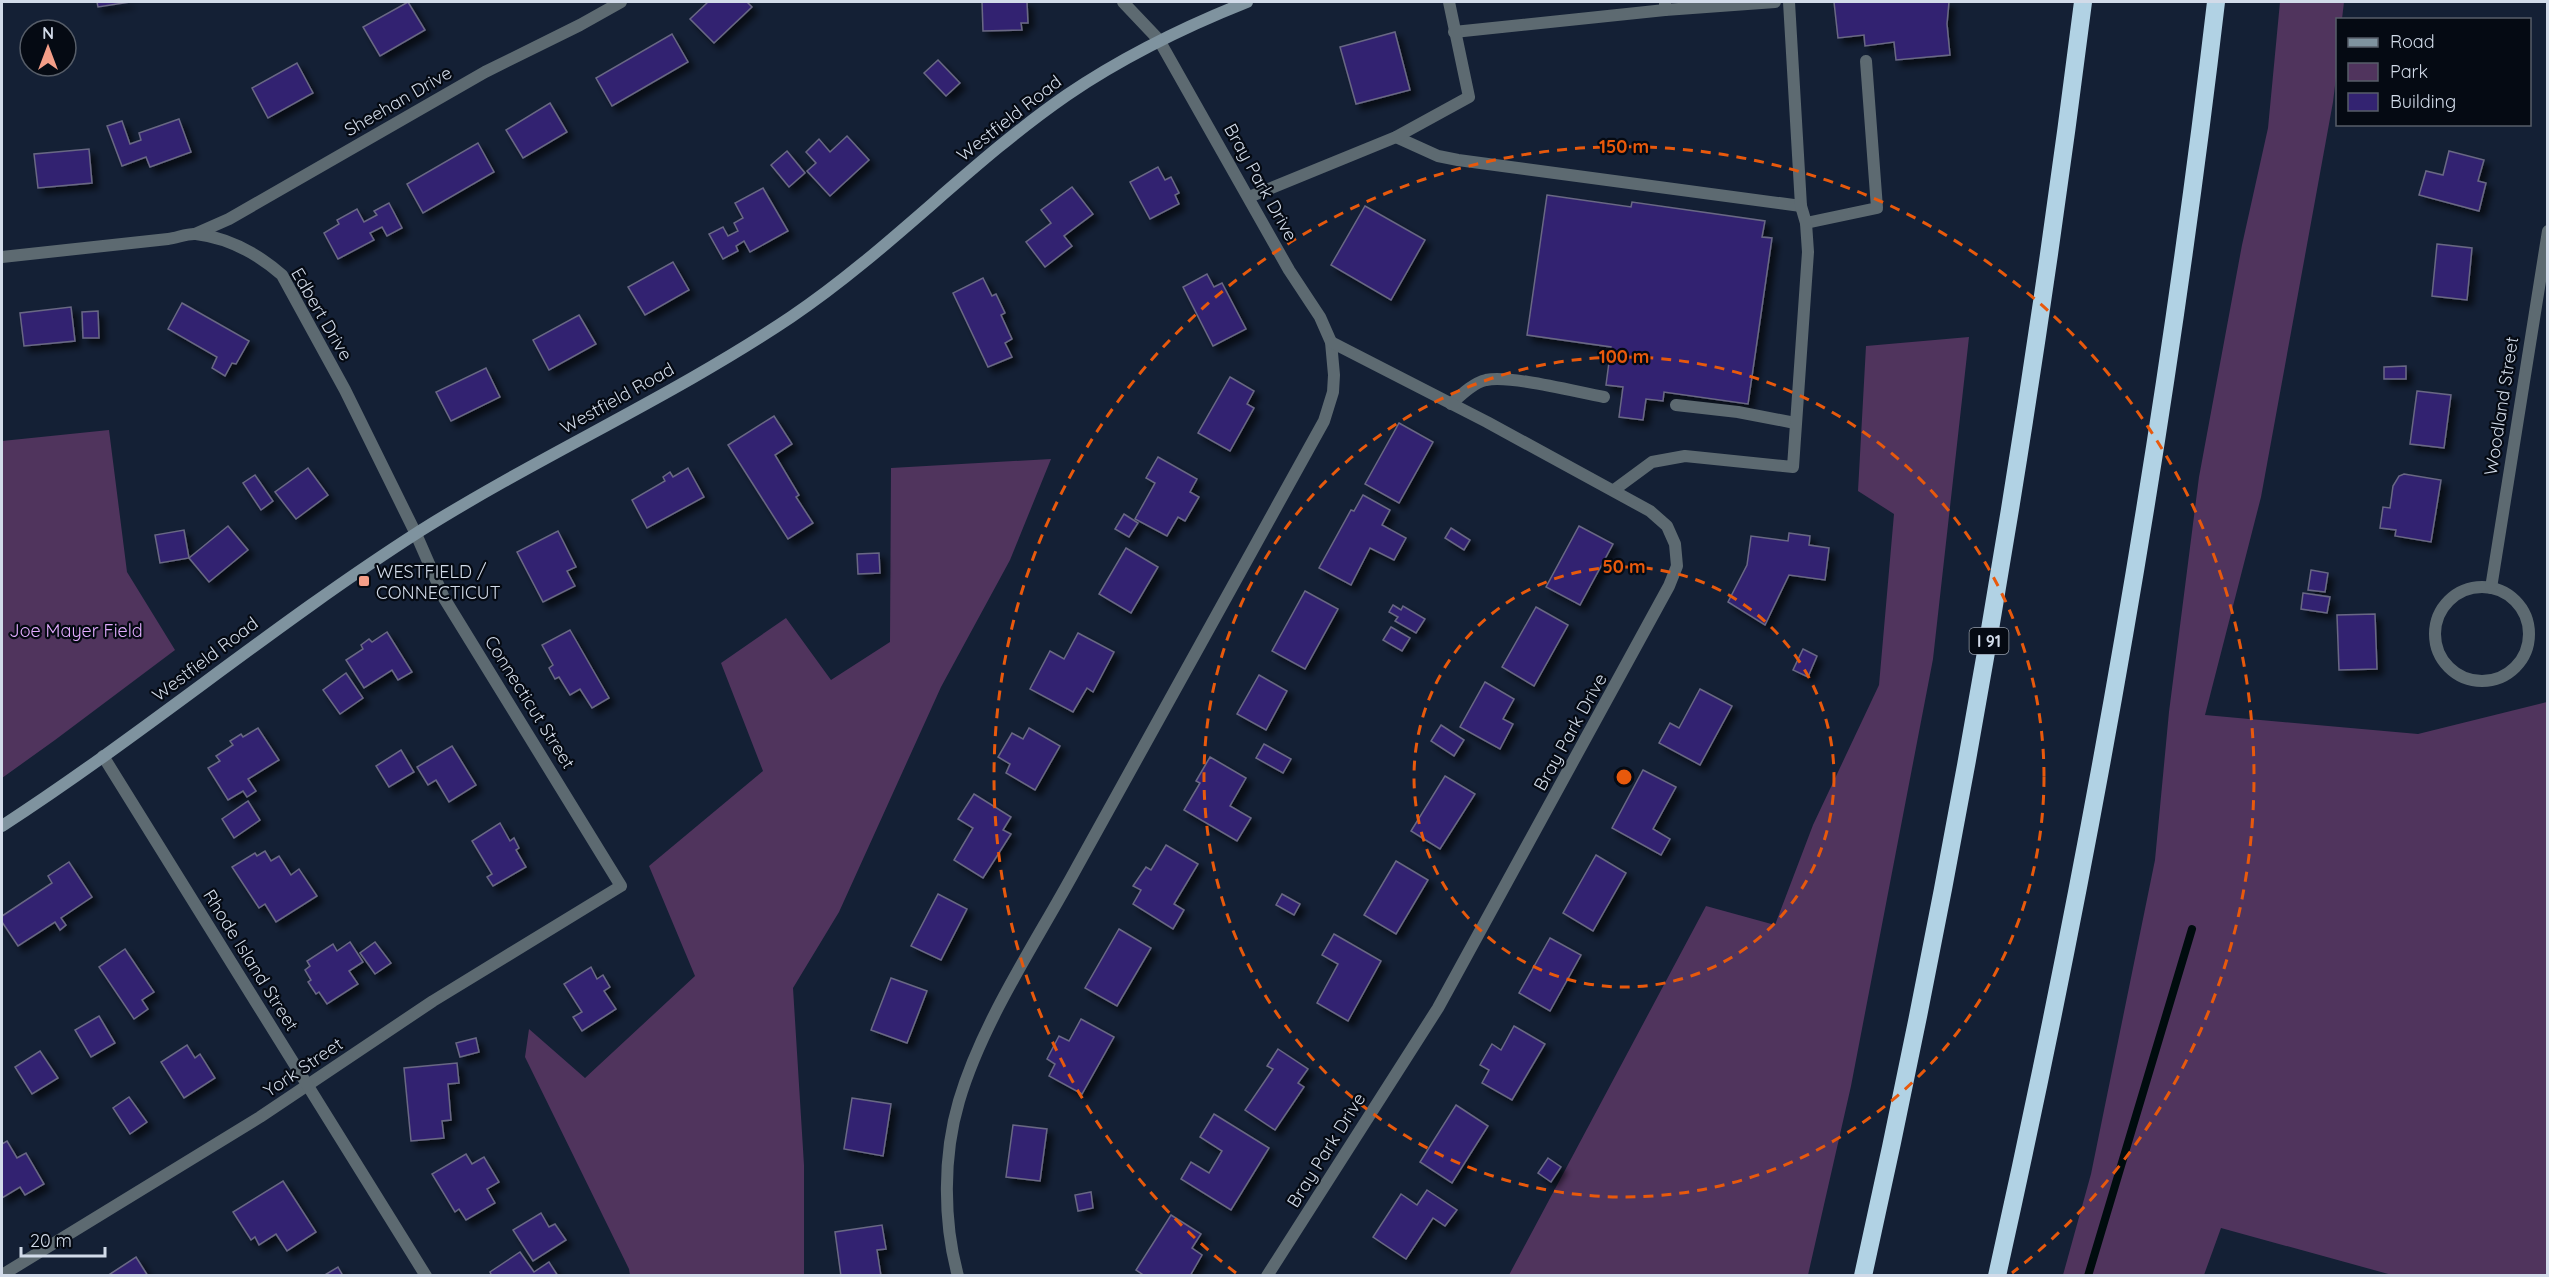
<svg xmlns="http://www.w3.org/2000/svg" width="2549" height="1277" viewBox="0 0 2549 1277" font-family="Quicksand,sans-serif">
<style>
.green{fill:#50345d}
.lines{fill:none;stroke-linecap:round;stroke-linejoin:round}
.stream{stroke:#000c0e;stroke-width:8}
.building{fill:#332371;stroke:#696884;stroke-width:1.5;filter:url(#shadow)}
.service{stroke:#5d6a71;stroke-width:12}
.minor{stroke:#5d6a71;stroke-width:12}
.secondary{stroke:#7f939f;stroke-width:12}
.motorway{stroke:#b1d2e4;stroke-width:18}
.ring{fill:none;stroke:#e8590c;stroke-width:3;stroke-dasharray:10 8}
.poi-dot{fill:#f49e88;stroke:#050a13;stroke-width:2}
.labels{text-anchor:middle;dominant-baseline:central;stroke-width:4.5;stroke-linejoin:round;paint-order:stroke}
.shield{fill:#050a13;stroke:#949ca9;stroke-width:1.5}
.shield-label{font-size:16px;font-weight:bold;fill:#d2dbe9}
.street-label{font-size:18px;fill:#d2dbe9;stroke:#050a13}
.poi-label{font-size:18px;fill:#d2dbe9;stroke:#050a13;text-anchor:start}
.park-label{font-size:18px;fill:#e3adff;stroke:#050a13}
.centre{fill:#e8590c;stroke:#050a13;stroke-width:3}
.ring-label{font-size:18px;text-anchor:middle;font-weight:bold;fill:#e8590c;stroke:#050a13;stroke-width:4.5;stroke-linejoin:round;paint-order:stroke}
</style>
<defs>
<filter id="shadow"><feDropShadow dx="5.5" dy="5.5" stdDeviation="3" flood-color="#0009"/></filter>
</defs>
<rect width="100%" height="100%" fill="#142035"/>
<g class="green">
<path d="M2280 2H2344L2342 19 2338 20V61L2333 102 2261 497 2205 715 2418 734 2547 702V1275H2392L2221 1228 2204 1275H2063L2091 1174 2155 860 2169 712 2199 477 2242 245 2268 128Z"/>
<path d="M1969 337 1933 659 1851 1086 1808 1275H1509L1706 906 1775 925 1813 825 1879 685 1894 514 1858 491 1866 346Z"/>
<path d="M109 430 127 572 175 650 55 740 2 778V441Z"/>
<path d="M1051 459 1010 560 941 687 839 912 793 988 804 1165V1275H630L629 1269 525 1057 529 1029 585 1078 695 976 649 866 763 771 721 663 786 618 831 680 890 642 891 468Z"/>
</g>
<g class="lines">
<path class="stream" d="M2088 1276 2192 929"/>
</g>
<g class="building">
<path d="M97 2H130L98 7Z"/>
<path d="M408 2 425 30 380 56 363 27Z"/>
<path d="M708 2H747L752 7 714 43 690 19Z"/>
<path d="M982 2H1027L1028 23H1021L1022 30 983 31Z"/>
<path d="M1834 2H1949L1947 24 1950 55 1896 60 1894 42 1865 46 1864 35 1838 38Z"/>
<path d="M1395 32 1410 90 1356 104 1340 47Z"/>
<path d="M672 34 688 62 612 106 596 78Z"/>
<path d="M938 60 960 83 946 96 924 73Z"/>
<path d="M297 63 313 93 268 118 252 88Z"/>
<path d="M550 103 567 132 523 158 506 130Z"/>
<path d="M179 119 191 152 150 167 146 157 122 166 107 126 122 121 130 144 141 140 139 133Z"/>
<path d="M847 136 869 160 830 196 807 171 816 163 806 152 819 139 830 152Z"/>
<path d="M478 143 494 172 423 213 407 184Z"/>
<path d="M89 149 92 183 38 188 34 154Z"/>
<path d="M787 151 805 173 789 187 771 165Z"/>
<path d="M2449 151 2484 160 2478 181 2486 183 2479 211 2419 195 2426 171 2443 175Z"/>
<path d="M1158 167 1165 180 1171 177 1179 193 1175 195 1179 204 1150 219 1130 182Z"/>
<path d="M1072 187 1093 214 1064 236 1072 246 1045 267 1026 242 1051 223 1041 210Z"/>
<path d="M763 188 788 231 750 252 744 241 736 246 738 251 723 259 709 234 723 227 728 236 738 231 734 223 743 218 735 203Z"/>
<path d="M1547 195 1631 207 1632 202 1765 221 1762 237 1772 238 1748 404 1664 392 1663 401 1646 399 1643 420 1619 417 1623 387 1606 385 1611 347 1527 335Z"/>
<path d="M389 203 402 228 387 236 382 227 370 233 374 240 338 259 324 233 339 224 337 220 357 209 364 222 377 215 374 211Z"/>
<path d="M1365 206 1425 240 1391 300 1331 265Z"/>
<path d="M2437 244 2472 248 2467 300 2432 296Z"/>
<path d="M673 262 689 290 645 315 628 287Z"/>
<path d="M1207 274 1214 287 1222 283 1246 329 1213 346 1183 287Z"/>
<path d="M983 278 992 296 996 294 1005 313 1001 315 1012 339 1005 343 1012 357 988 367 953 293Z"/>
<path d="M182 303 249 341 236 364 232 363 225 376 212 368 217 357 168 329Z"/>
<path d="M71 307 75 341 24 346 20 313Z"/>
<path d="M98 311 99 338H83L82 312Z"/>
<path d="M579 315 596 344 549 370 533 340Z"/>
<path d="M2406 366V379H2384V367Z"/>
<path d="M486 368 500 397 451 421 436 392Z"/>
<path d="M1230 377 1254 391 1247 404 1254 408 1230 451 1198 433Z"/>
<path d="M2417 391 2451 395 2444 448 2410 444Z"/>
<path d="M774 416 792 444 775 455 799 495 796 497 813 523 788 539 728 445Z"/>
<path d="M1399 423 1433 442 1399 503 1365 484Z"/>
<path d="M1158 457 1197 479 1190 492 1199 497 1185 521 1178 517 1167 536 1135 519 1155 483 1146 478Z"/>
<path d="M308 468 328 495 296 519 275 492Z"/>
<path d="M688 468 704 497 647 528 632 500 665 481 663 477 670 472 673 477Z"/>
<path d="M2404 474 2441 480 2431 542 2395 536 2396 530 2380 528 2383 507 2390 508 2393 486 2399 476Z"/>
<path d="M255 475 273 501 261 510 243 483Z"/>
<path d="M1363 495 1390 510 1382 525 1406 538 1394 560 1370 548 1351 585 1319 568 1351 510 1354 511Z"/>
<path d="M1124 514 1138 523 1129 537 1115 529Z"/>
<path d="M228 526 248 550 209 582 189 558Z"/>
<path d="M1579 526 1613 544 1580 605 1546 587Z"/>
<path d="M1451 528 1470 540 1464 550 1445 538Z"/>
<path d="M184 530 189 558 160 563 155 535Z"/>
<path d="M558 531 576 567 567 571 575 586 543 602 517 552Z"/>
<path d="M1789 533 1810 536 1809 545 1829 548 1825 580 1789 575 1765 625 1728 602 1747 565 1751 536 1788 541Z"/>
<path d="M1126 548 1158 567 1131 613 1099 594Z"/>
<path d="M879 553 880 573 858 574 857 554Z"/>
<path d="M2311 570 2328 573 2325 592 2308 590Z"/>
<path d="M1305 591 1338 609 1305 669 1272 651Z"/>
<path d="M2303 593 2330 597 2327 613 2301 609Z"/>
<path d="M1393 605 1401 610 1403 606 1425 619 1416 633 1395 621 1398 617 1389 612Z"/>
<path d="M1536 607 1568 625 1534 686 1502 667Z"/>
<path d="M2375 614 2377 669 2339 670 2337 615Z"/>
<path d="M1391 627 1410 638 1402 651 1383 640Z"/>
<path d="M570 630 609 698 592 708 580 689 570 695 559 677 555 679 549 668 553 665 542 645Z"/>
<path d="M387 632 412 672 398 680 392 670 364 688 346 660 363 649 361 645 369 639 372 642Z"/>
<path d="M1078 633 1114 652 1093 692 1087 688 1073 712 1030 689 1050 651 1064 659Z"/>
<path d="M1803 649 1817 656 1808 677 1793 670Z"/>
<path d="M346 673 363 698 340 714 323 690Z"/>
<path d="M1259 675 1287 691 1266 730 1237 714Z"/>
<path d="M1485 682 1514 699 1503 719 1513 724 1500 749 1460 727Z"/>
<path d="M1700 689 1732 706 1700 765 1659 743 1670 723 1679 728Z"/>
<path d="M1441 725 1464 740 1454 756 1431 741Z"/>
<path d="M258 728 279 760 248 779 256 791 247 797 243 791 228 800 208 768 220 761 216 756 233 745 230 741 241 734 243 737Z"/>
<path d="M1029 728 1060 746 1035 790 1006 773 1010 764 998 757 1012 733 1023 739Z"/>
<path d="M1264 744 1291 759 1283 773 1256 758Z"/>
<path d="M452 746 476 785 449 802 436 780 428 785 417 767Z"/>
<path d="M401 750 414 772 389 787 376 766Z"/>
<path d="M1210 757 1246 778 1230 806 1251 818 1237 841 1184 810 1200 783 1196 781Z"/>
<path d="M1643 770 1676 787 1653 829 1670 839 1661 855 1612 828Z"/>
<path d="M1445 776 1475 794 1440 849 1411 831Z"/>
<path d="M974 794 1011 817 1003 830 1011 834 983 878 954 860 973 828 958 819Z"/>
<path d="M248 801 260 820 234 838 222 819Z"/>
<path d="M500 823 510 841 514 838 519 848 516 850 526 867 493 886 487 877 492 874 472 841Z"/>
<path d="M1166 845 1198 864 1174 904 1184 910 1173 929 1133 904 1141 890 1133 886 1146 867 1151 870Z"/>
<path d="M265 851 271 861 279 856 291 875 299 869 317 896 276 922 265 904 259 908 232 867 255 853 257 856Z"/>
<path d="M1596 855 1626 873 1593 931 1563 913Z"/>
<path d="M1396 861 1428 880 1396 934 1364 915Z"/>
<path d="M69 862 92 897 61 918 66 925 60 930 55 922 18 946 2 922V916L52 883 48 876Z"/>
<path d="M938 894 967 909 941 960 911 946Z"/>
<path d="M1282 894 1300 904 1294 915 1276 905Z"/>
<path d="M1119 929 1151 948 1117 1006 1085 988Z"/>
<path d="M1334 934 1381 961 1348 1021 1317 1003 1338 964 1322 955Z"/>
<path d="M1550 938 1581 955 1550 1011 1519 993Z"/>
<path d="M350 942 363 962 349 971 358 984 327 1004 319 992 316 994 308 982 311 980 305 970 310 966 307 961 333 944 337 951Z"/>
<path d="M375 942 391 963 375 974 360 953Z"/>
<path d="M125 949 154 992 142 1000 148 1009 134 1019 99 967Z"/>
<path d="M591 967 597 979 603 975 610 987 604 991 616 1009 582 1031 573 1017 582 1012 564 984Z"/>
<path d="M891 978 927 991 907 1043 871 1030Z"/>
<path d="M99 1016 115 1043 91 1057 75 1030Z"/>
<path d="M1081 1019 1114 1037 1082 1094 1049 1076 1055 1064 1047 1059 1059 1036 1069 1041Z"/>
<path d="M1514 1026 1545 1044 1512 1100 1482 1083 1489 1070 1480 1065 1492 1044 1501 1050Z"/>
<path d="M476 1038 479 1052 460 1057 456 1043Z"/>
<path d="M187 1045 195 1058 200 1054 215 1078 184 1098 161 1062Z"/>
<path d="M1278 1049 1308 1069 1298 1083 1304 1087 1275 1130 1245 1110 1273 1069 1267 1066Z"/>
<path d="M40 1051 58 1078 32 1094 15 1067Z"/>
<path d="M457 1063 459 1083 448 1084 451 1120 442 1121 444 1138 411 1141 404 1068Z"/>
<path d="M129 1097 147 1122 130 1134 113 1108Z"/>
<path d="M852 1098 891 1104 883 1156 844 1149Z"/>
<path d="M1456 1105 1488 1126 1452 1183 1420 1162Z"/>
<path d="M1214 1114 1269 1148 1231 1210 1181 1179 1191 1162 1209 1173 1222 1151 1200 1137Z"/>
<path d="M1013 1125 1047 1129 1040 1181 1006 1177Z"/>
<path d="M7 1141 17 1158 26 1153 44 1184 25 1195 20 1187 2 1198V1144Z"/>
<path d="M466 1154 472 1164 484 1157 499 1182 487 1189 495 1203 466 1220 459 1209 455 1212 432 1174Z"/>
<path d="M1548 1158 1561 1167 1551 1182 1538 1173Z"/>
<path d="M283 1181 316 1232 287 1251 276 1234 259 1245 255 1237 251 1240 233 1212Z"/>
<path d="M1427 1190 1457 1210 1445 1226 1433 1218 1406 1259 1373 1237 1401 1194 1417 1205Z"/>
<path d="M1091 1192 1093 1208 1078 1211 1075 1195Z"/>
<path d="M541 1213 549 1227 555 1224 566 1240 533 1261 513 1230Z"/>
<path d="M1171 1215 1201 1234 1192 1248 1202 1255 1190 1276H1145L1136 1270Z"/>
<path d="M882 1225 886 1249 877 1250 881 1276H841L835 1232Z"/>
<path d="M520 1252 534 1272 549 1262 558 1276H492L490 1272Z"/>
<path d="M136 1257 148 1276H107Z"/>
<path d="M338 1267 343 1276H323Z"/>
</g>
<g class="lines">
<g class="service">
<path d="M1665 4V10L1775 2"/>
<path d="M1454 32 1665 10"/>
<path d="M1396 137 1438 156 1458 160 1801 206"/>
<path d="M1249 197 1396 137 1469 97 1449 2"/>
<path d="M1806 223 1877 208 1866 61"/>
<path d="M1451 404C1461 395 1473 383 1486 380 1511 375 1576 392 1604 397"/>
<path d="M1676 405 1738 412 1795 423"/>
<path d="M1614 490 1652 462 1685 456 1793 467 1808 252 1806 223 1801 206 1789 2"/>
</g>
<g class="minor">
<path d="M195 234 229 219 485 72 580 25 621 2"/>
<path d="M2 257 168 239C177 238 188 233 196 234 229 238 258 254 282 275L345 390 416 534 444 598 621 886 433 1001 260 1117 2 1275"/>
<circle cx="2482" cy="634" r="47"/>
<path d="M2491 588 2548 231"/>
<path d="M103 756 426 1276"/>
<path d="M958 1276C943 1221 943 1155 959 1101 983 1020 1037 941 1077 867 1159 718 1242 570 1324 421L1333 392 1334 375 1331 342 1320 317 1289 270 1159 40 1123 2"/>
<path d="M1267 1276 1438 1008 1669 586 1677 566 1675 544 1667 526 1650 511 1487 422 1331 342"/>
</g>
<path class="secondary" d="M2 826C145 733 276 623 420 531 541 455 672 397 791 317 889 251 970 162 1067 95 1123 57 1184 27 1247 2"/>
<g class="motorway">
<path d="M1863 1276C1957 854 2029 430 2083 2"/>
<path d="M1997 1276C2091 855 2166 429 2216 2"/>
</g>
</g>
<g class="ring">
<circle cx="1624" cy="777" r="210"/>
<circle cx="1624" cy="777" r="420"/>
<path d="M1236 1273A630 630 0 1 1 2012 1273"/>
</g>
<rect class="poi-dot" x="358" y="575" width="12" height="12" rx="3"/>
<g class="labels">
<rect class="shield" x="1969.5" y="628" width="39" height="26" rx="4.5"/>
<g class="shield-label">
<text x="1989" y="641">I 91</text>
</g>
<g class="street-label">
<text transform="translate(398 101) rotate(-30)">Sheehan Drive</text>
<text transform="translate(1009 118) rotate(-38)">Westfield Road</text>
<text transform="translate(1261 182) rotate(61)">Bray Park Drive</text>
<text transform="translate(322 314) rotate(60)">Edbert Drive</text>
<text transform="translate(617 398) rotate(-29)">Westfield Road</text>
<text transform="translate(2501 406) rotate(-81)">Woodland Street</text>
<text transform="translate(205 659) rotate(-37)">Westfield Road</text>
<text transform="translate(530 702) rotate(58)">Connecticut Street</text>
<text transform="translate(1570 732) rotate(-61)">Bray Park Drive</text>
<text transform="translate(251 960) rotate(58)">Rhode Island Street</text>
<text transform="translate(303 1067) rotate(-34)">York Street</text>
<text transform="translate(1326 1150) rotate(-58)">Bray Park Drive</text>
</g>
<g class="poi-label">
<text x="376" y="571">WESTFIELD /<tspan x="376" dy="21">CONNECTICUT</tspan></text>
</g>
<g class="park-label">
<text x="76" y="630">Joe Mayer Field</text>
</g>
</g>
<circle cx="1624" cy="777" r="9" class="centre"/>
<g class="ring-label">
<text x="1624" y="153">150 m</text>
<text x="1624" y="363">100 m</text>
<text x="1624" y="573">50 m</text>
</g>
<rect width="2549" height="1277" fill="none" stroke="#d2dbe9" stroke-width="6"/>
<rect x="2336" y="18" width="195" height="108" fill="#050a13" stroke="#575e69" stroke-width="1.5"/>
<rect x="2348" y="38" width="30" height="9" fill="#7f939f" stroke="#575e69" stroke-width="1.5"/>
<text x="2390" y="48" font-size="18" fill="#d2dbe9">Road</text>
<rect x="2348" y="63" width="30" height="18" fill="#50345d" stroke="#575e69" stroke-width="1.5"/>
<text x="2390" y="78" font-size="18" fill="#d2dbe9">Park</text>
<rect x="2348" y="93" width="30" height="18" fill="#332371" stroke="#575e69" stroke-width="1.5"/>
<text x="2390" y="108" font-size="18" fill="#d2dbe9">Building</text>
<g transform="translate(48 48)"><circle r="28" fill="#050a13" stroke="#575e69" stroke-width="1.5"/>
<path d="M0-4.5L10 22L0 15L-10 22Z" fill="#f49e88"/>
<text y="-9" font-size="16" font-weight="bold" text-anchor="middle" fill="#d2dbe9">N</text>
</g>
<path d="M21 1247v9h84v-9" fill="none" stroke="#d2dbe9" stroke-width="3"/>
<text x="30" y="1247" font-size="18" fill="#d2dbe9" stroke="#050a13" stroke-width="4.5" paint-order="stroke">20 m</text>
</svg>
